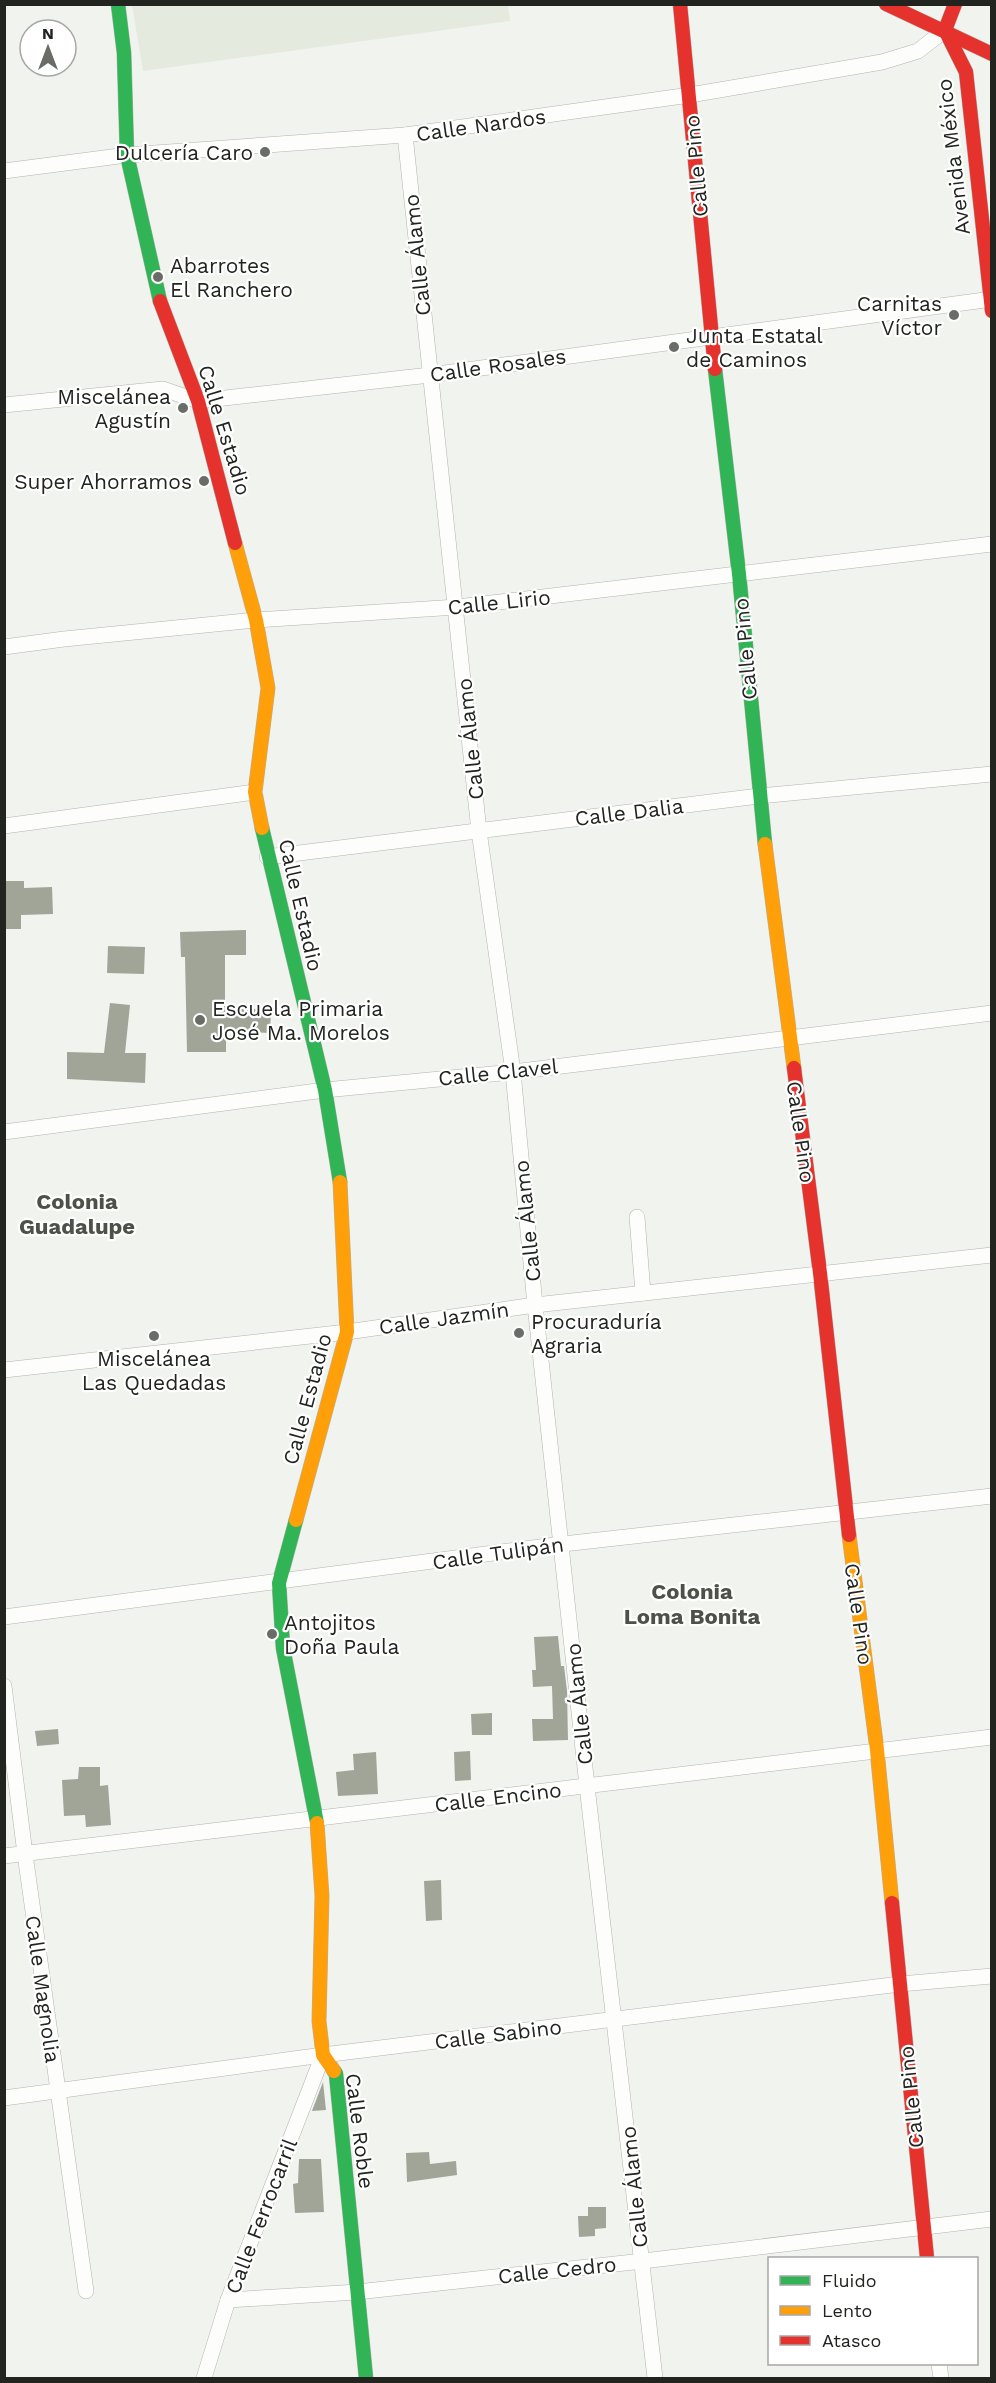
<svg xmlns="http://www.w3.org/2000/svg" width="996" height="2383" viewBox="0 0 996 2383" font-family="'Work Sans',sans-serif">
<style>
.built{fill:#e5eade}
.building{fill:#a0a598}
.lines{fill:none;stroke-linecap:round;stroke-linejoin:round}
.street-casing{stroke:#b2b4af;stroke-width:16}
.fast-casing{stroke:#b2b4af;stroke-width:15}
.slow-casing{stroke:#b2b4af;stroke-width:15}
.jam-casing{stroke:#b2b4af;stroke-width:15}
.street{stroke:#fdfdfc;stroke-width:15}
.fast{stroke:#30b455;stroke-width:14}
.slow{stroke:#ff9f0a;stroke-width:14}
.jam{stroke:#e5322d;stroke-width:14}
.poi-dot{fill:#6a6c68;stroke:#fff;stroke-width:2}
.labels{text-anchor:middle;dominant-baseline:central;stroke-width:4.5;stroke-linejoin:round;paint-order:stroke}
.street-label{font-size:21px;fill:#222420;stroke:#fff}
.poi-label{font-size:21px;fill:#222420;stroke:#fff;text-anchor:start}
.neighbourhood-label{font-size:22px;font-weight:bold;fill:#4d5148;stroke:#fff}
</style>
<rect width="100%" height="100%" fill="#f1f3ee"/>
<path class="built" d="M508 5 510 21 143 71 132 5Z"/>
<g class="building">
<path d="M4 881H24V888L52 887 53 914 21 915V929H4Z"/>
<path d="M246 930V955H225V1007L271 1010 270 1033 226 1031V1052H187L185 957H181L180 932Z"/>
<path d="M108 946 145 947 144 974 107 973Z"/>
<path d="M110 1003 130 1005 125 1053H146L145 1083 67 1079V1052L104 1053Z"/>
<path d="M558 1636 561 1666H564L567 1691 568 1740 533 1741 532 1719H553L552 1686 533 1687 532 1670H536L534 1637Z"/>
<path d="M492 1713V1735H472L471 1714Z"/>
<path d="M58 1729 59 1744 37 1746 35 1731Z"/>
<path d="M470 1751 471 1780 455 1781 454 1752Z"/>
<path d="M376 1752 378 1794 338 1796 336 1772 354 1770 353 1754Z"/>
<path d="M79 1767H100V1786L108 1785 111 1825 86 1827 85 1815 64 1816 62 1780 78 1779Z"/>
<path d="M441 1880 442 1920 426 1921 424 1881Z"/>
<path d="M323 2082 326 2110 312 2111Z"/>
<path d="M429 2152 430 2164 456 2161 457 2175 407 2182 406 2153Z"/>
<path d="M299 2159H321L324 2212 295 2213 293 2184 298 2183Z"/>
<path d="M588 2207H606V2228L595 2229V2236L579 2237 578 2216H588Z"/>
</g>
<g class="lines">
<defs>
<g id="street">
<path d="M405 135 479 831 513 1072 535 1305 587 1786 655 2378"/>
<path d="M4 171 127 155 405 135 690 95 882 62 918 51 945 30"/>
<path d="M4 405 163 389 198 401 430 375 992 299"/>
<path d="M4 647 64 639 256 620 457 607 992 544"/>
<path d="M4 826 255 792"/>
<path d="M267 857 759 796 992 774"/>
<path d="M4 1132 325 1090 513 1072 992 1013"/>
<path d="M637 1217 643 1293"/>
<path d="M4 1370 347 1332 535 1305 992 1255"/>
<path d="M4 1617 563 1544 992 1496"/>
<path d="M4 1686 25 1854 86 2291"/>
<path d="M4 1856 992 1737"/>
<path d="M4 2098 323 2055 900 1984 992 1976"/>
<path d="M228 2300 357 2292 643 2261 992 2219"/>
<path d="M939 2364 941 2378"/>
<path d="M204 2378 228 2300 323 2055"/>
</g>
<g id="fast">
<path d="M118 4 124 53 127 155 160 301"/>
<path d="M715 369 739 574 765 844"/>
<path d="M262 828 325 1090 340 1182"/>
<path d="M296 1520 279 1583 283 1648 317 1823"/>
<path d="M334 2071 336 2074 366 2378"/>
</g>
<g id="slow">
<path d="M235 543 256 620 268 688 255 792 262 828"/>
<path d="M765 844 794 1068"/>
<path d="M296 1520 347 1332 340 1182"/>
<path d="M849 1535 877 1750 892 1903"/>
<path d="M317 1823 322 1896 319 2021 323 2055 334 2071"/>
</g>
<g id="jam">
<path d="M680 4 715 369"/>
<path d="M886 4 992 54"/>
<path d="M955 4 945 30 966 72 992 311"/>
<path d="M160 301 198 401 235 543"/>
<path d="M794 1068 820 1273 849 1535"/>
<path d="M892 1903 927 2258"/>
</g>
</defs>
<use href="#street" class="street-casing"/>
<use href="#fast" class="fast-casing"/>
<use href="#slow" class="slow-casing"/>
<use href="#jam" class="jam-casing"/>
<use href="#street" class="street"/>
<use href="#fast" class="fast"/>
<use href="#slow" class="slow"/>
<use href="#jam" class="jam"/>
</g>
<g class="poi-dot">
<circle cx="265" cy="152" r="6"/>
<circle cx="158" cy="277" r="6"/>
<circle cx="954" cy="315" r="6"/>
<circle cx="674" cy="347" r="6"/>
<circle cx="183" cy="408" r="6"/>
<circle cx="204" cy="481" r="6"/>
<circle cx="200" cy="1020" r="6"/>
<circle cx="519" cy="1333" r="6"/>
<circle cx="154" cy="1336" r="6"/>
<circle cx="272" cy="1634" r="6"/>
</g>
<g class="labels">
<g class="street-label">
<text transform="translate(481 125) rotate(-8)">Calle Nardos</text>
<text transform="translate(953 157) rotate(-97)">Avenida México</text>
<text transform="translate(696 166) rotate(-95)">Calle Pino</text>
<text transform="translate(417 255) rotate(-96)">Calle Álamo</text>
<text transform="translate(498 365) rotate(-8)">Calle Rosales</text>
<text transform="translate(225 430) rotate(73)">Calle Estadio</text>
<text transform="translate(499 602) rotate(-6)">Calle Lirio</text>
<text transform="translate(745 649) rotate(-95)">Calle Pino</text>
<text transform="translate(470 739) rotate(-96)">Calle Álamo</text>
<text transform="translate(629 812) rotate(-7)">Calle Dalia</text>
<text transform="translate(301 905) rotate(77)">Calle Estadio</text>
<text transform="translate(498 1072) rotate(-6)">Calle Clavel</text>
<text transform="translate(801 1132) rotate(82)">Calle Pino</text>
<text transform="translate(527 1221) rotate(-96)">Calle Álamo</text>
<text transform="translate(444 1318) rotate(-8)">Calle Jazmín</text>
<text transform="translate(307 1399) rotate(-75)">Calle Estadio</text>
<text transform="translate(498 1553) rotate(-8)">Calle Tulipán</text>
<text transform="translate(859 1614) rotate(82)">Calle Pino</text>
<text transform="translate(579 1704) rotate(-96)">Calle Álamo</text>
<text transform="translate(498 1797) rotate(-7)">Calle Encino</text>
<text transform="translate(43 1989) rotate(82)">Calle Magnolia</text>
<text transform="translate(498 2034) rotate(-7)">Calle Sabino</text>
<text transform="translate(911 2097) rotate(-96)">Calle Pino</text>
<text transform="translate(360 2131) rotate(83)">Calle Roble</text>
<text transform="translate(634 2187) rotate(-96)">Calle Álamo</text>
<text transform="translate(261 2216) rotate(-69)">Calle Ferrocarril</text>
<text transform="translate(557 2270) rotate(-6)">Calle Cedro</text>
</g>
<g class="poi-label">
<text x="253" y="152" text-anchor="end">Dulcería Caro</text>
<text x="170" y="265">Abarrotes<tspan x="170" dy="24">El Ranchero</tspan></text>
<text x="942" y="303" text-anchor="end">Carnitas<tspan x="942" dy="24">Víctor</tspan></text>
<text x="686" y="335">Junta Estatal<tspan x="686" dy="24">de Caminos</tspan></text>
<text x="171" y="396" text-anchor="end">Miscelánea<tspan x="171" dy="24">Agustín</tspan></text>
<text x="192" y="481" text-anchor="end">Super Ahorramos</text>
<text x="212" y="1008">Escuela Primaria<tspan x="212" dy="24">José Ma. Morelos</tspan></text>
<text x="531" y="1321">Procuraduría<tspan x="531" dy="24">Agraria</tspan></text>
<text x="154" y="1358" text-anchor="middle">Miscelánea<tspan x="154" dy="24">Las Quedadas</tspan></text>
<text x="284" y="1622">Antojitos<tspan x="284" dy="24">Doña Paula</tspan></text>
</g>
<g class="neighbourhood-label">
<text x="77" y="1201">Colonia<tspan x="77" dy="25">Guadalupe</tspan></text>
<text x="692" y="1591">Colonia<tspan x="692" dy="25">Loma Bonita</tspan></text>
</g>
</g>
<rect width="996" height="2383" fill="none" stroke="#222420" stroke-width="12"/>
<rect x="768" y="2257" width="210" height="108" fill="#ffffff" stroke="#a7a7a6" stroke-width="1.5"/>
<rect x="780" y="2276" width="30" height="9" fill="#30b455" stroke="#a7a7a6" stroke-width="1.5"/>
<text x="822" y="2287" font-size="18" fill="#222420">Fluido</text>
<rect x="780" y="2306" width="30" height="9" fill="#ff9f0a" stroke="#a7a7a6" stroke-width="1.5"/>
<text x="822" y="2317" font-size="18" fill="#222420">Lento</text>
<rect x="780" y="2336" width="30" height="9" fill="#e5322d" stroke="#a7a7a6" stroke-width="1.5"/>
<text x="822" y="2347" font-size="18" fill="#222420">Atasco</text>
<g transform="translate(48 48)"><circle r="28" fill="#ffffff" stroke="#a7a7a6" stroke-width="1.5"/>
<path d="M0-4.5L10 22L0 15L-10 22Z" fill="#6a6c68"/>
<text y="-9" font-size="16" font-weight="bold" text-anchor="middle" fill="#222420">N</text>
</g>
</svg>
